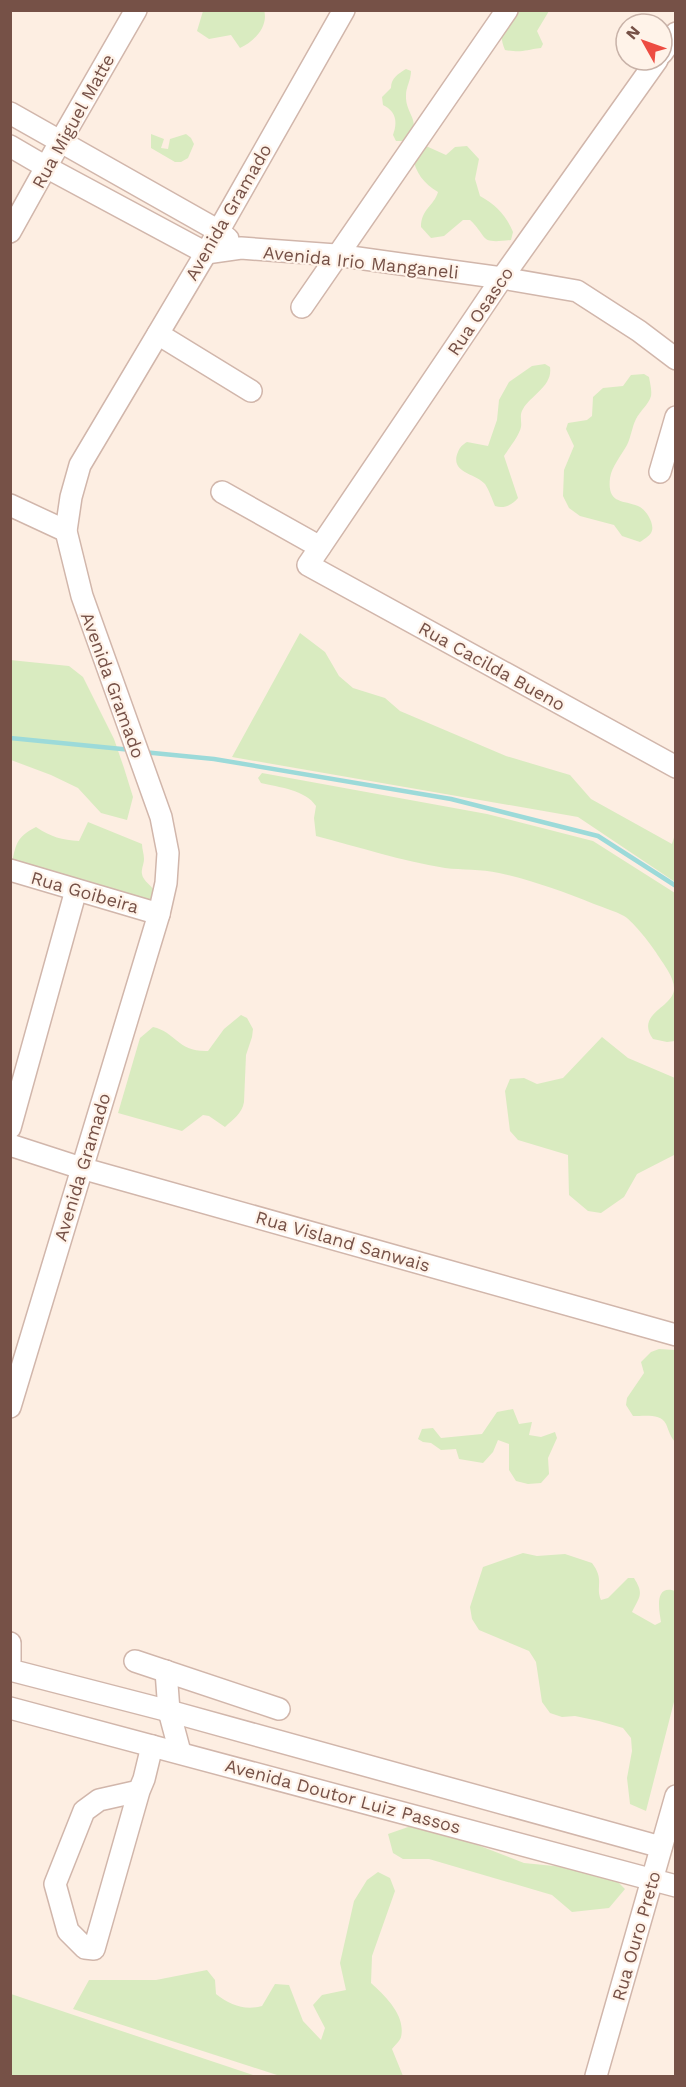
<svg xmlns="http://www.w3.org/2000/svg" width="686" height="2087" viewBox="0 0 686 2087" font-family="'Work Sans',sans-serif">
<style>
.green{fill:#d9ebc0}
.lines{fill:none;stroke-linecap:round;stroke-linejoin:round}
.stream{stroke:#9cdad9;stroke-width:4.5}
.minor-casing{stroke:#d1b6ab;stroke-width:24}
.minor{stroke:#fff;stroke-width:21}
.labels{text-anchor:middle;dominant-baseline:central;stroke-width:4.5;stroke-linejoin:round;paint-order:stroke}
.street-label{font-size:18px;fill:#765147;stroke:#fff3e9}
</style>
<rect width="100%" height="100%" fill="#fdeee2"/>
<g class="green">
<path d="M264 10C269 26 254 42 240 48L231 35 209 39 197 31 203 11Z"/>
<path d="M515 11H549L537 31 543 44 541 48C524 50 523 53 505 50 497 32 505 25 515 11Z"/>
<path d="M406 69 411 71C411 80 406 87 406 95 405 116 424 120 406 141H396L393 135C398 122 396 111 383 105L382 97 391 88C391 78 398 74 406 69Z"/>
<path d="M151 134 164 139 161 148 168 149 170 139 186 134 191 138 194 144 188 158 181 162H175L151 148Z"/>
<path d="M426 146 446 155 455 147 467 146 479 159 475 179 480 196C496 205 506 215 513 232L511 240C478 244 489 238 470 220H463L444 236 431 238 421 227C421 209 434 206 438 192 424 184 415 172 413 157Z"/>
<path d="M545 364 550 367C553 386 531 395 523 409 519 415 522 421 521 427 519 436 509 448 504 456L518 498C512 505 504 509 495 506 492 499 489 490 485 484 476 473 449 473 458 452 460 447 462 445 467 442L488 446 497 420 499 400 509 382 532 366Z"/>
<path d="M644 374 649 377C650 383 652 390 651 396 649 404 640 411 636 419 632 427 631 437 627 445 621 456 612 466 610 478 607 504 622 500 638 506 646 509 656 525 651 533 649 536 643 540 640 542L622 536 614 525 580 516 569 508 563 496 564 470 574 446 566 429 568 423 587 420 592 416 593 397 603 388 623 386 631 375Z"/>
<path d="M300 633 325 652 339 676 353 688 385 698 400 711 506 756 570 775 591 799 672 844 675 834V882L578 817 232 757Z"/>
<path d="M10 660 69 666 83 677 114 739 124 768 133 797 127 820 101 813 78 788 51 775 11 760Z"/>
<path d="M262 773 487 814 593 841 675 893V1041L667 1042 653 1039C635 1014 672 1008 674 990 675 979 665 966 659 957 653 947 634 922 624 916 615 911 604 908 594 904 564 892 531 880 499 873 481 869 462 870 445 868 401 861 359 847 316 836L314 818 316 806C306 790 278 787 261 783L258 778Z"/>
<path d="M88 822 142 844C142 849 144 854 144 859 144 864 141 869 142 874 144 886 164 888 149 903L12 863C16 843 17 837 36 827 51 837 62 840 79 841Z"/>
<path d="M241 1015 247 1018 253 1029 252 1037 246 1055 244 1102C242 1114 233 1119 225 1127L209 1116 203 1115 182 1131 118 1113 140 1038 153 1027C176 1032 177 1052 208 1051L224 1029Z"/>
<path d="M602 1037 628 1058 675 1078 676 1154 637 1174 624 1197 601 1213 588 1211 569 1195 568 1155 518 1140 510 1131 505 1091 510 1079 524 1078 537 1084 563 1078Z"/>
<path d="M659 1349 675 1350V1442C670 1436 669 1431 666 1424 661 1413 644 1416 633 1416L626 1405 627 1398 644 1373 641 1362 651 1352Z"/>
<path d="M513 1409 519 1424 532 1422 529 1435 541 1437 555 1432 557 1438 548 1458 549 1474 541 1483 528 1484 516 1481 509 1470V1444L498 1440 493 1452 483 1463 459 1459 456 1449 441 1450 431 1443 423 1442 418 1439 422 1429 433 1428 441 1438 482 1434 497 1412Z"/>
<path d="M523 1553 537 1556 565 1554 592 1563C605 1580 595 1587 601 1600L608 1598 628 1578H634C644 1594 640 1596 632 1612L655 1625 661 1622C659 1610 654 1584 675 1591V1698L646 1811 630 1804 627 1778 632 1751 631 1738 623 1728 599 1721 575 1716 562 1717 550 1713 542 1702 536 1662 529 1651 479 1630 472 1619 470 1607 483 1567Z"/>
<path d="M411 1826 475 1844 524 1863 564 1867 616 1880 625 1889 609 1908 572 1912 552 1895 429 1859H403L393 1853 388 1834Z"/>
<path d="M378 1872 390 1878 395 1891 372 1956 371 1983C385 1996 406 2015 401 2037 400 2041 395 2045 392 2049L403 2076H280L73 2009 89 1980H156L207 1970 215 1980 216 1994C230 2005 245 2011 262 2006L275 1984 289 1985 303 2021 321 2040 325 2028 313 2005 322 1995 346 1990 340 1963 354 1901 367 1880Z"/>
<path d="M10 1994H11L256 2076H11Z"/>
</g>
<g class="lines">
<g class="stream">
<path d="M10 738 132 750"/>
<path d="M143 752 214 759 451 799 598 836 676 886"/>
</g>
<defs>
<g id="minor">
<path d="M662 53 676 33"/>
<path d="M657 60 502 278 308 565 676 767"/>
<path d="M10 113 217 230 228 239"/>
<path d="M10 146 46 167 206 253 241 248 336 255 502 278 577 291 639 331 676 359"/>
<path d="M10 232 60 142 136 10"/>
<path d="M302 307 507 10"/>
<path d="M158 334 251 391"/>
<path d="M660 472 676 417"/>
<path d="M222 492 320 547"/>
<path d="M10 505 66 531"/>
<path d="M10 870 159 914"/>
<path d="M10 1128 76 890"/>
<path d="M10 1145 81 1168 676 1335"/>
<path d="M10 1407 159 914 166 883 168 853 161 817 82 596 66 531 71 497 80 465 206 253 344 10"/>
<path d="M10 1643V1670L169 1711 661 1847"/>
<path d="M135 1661 279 1709"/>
<path d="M166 1671 169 1711 180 1752"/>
<path d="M10 1708 676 1886"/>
<path d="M139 1791 99 1800 84 1811 55 1884 68 1931 85 1948 94 1949 139 1791 144 1779 152 1746"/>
<path d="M596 2076 676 1796"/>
</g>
</defs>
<use href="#minor" class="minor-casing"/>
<use href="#minor" class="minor"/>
</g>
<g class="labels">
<g class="street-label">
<text transform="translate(73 121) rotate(-61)">Rua Miguel Matte</text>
<text transform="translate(228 212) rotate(-60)">Avenida Gramado</text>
<text transform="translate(361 262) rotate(6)">Avenida Irio Manganeli</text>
<text transform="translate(480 311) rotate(-56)">Rua Osasco</text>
<text transform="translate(492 666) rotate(29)">Rua Cacilda Bueno</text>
<text transform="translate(113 685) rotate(70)">Avenida Gramado</text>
<text transform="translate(85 892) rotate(16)">Rua Goibeira</text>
<text transform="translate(82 1167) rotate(-73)">Avenida Gramado</text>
<text transform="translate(343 1241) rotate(16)">Rua Visland Sanwais</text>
<text transform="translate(343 1796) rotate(15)">Avenida Doutor Luiz Passos</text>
<text transform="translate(636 1936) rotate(-74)">Rua Ouro Preto</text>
</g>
</g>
<rect width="686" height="2087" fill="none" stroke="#765147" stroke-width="24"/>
<g transform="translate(644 42) rotate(310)"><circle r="28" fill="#fff3e9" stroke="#c8b2a8" stroke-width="1.5"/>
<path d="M0-4.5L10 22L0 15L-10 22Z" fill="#ed4c42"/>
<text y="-9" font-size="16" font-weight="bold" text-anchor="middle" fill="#765147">N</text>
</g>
</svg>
